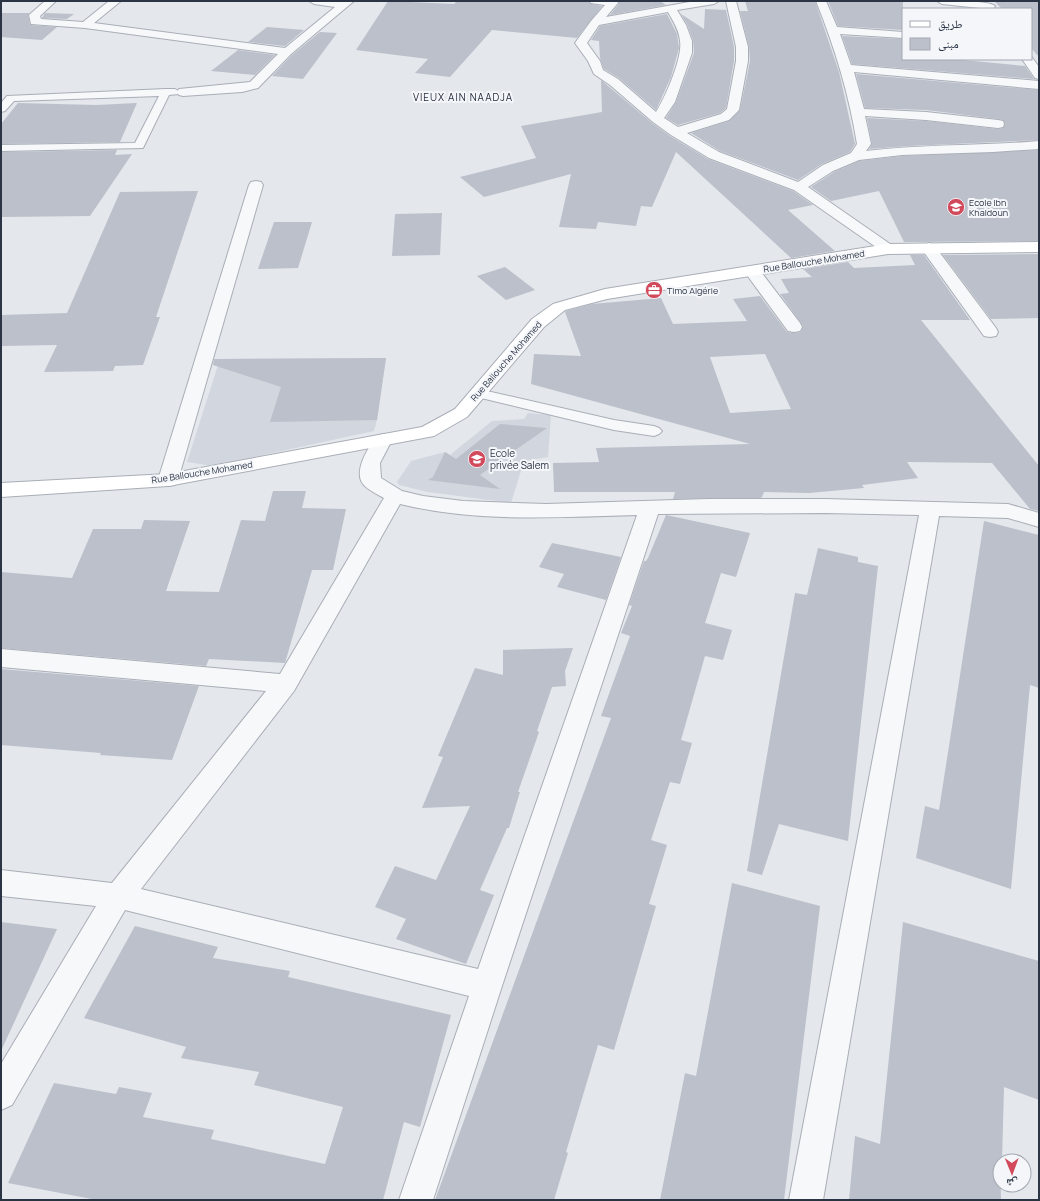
<svg xmlns="http://www.w3.org/2000/svg" width="1040" height="1201" viewBox="0 0 1040 1201" font-family="Manrope,'Noto Naskh Arabic',sans-serif">
<style>
.built{fill:#d2d6de}
.building{fill:#bbc0ca;fill-rule:evenodd}
.lines{fill:none;stroke-linecap:round;stroke-linejoin:round}
.lane-casing{stroke:#a9aeb7;stroke-width:2}
.street-casing{stroke:#a9aeb7;stroke-width:2}
.secondary-casing{stroke:#a9aeb7;stroke-width:2}
.lane{fill:#f7f8fa;fill-rule:evenodd}
.street{fill:#f7f8fa;fill-rule:evenodd}
.secondary{fill:#fff;fill-rule:evenodd}
.labels{text-anchor:middle;dominant-baseline:central;stroke-width:4;stroke-linejoin:round;paint-order:stroke}
.far-poi-label{font-size:9px;fill:#2b3445;stroke:#f4f6f9;text-anchor:start}
.far-street-label{font-size:9px;fill:#2b3445;stroke:#f4f6f9}
.far-quarter-label{font-size:10px;letter-spacing:1px;fill:#1d2536;stroke:#f4f6f9}
.poi-label{font-size:10px;fill:#2b3445;stroke:#f4f6f9;text-anchor:start}
</style>
<rect width="100%" height="100%" fill="#e4e7ec"/>
<g class="built">
<path d="M386 358 377 420 374 431 213 466 187 462 220 359Z"/>
<path d="M528 413 551 415 548 457 524 461 511 503 428 492 399 485 397 482 411 461 445 452 450 455 492 421 524 419Z"/>
</g>
<g class="building">
<path d="M388 1 454 4 457 1H589L591 4 602 6 577 38 492 30 450 77 415 73 428 59 356 50Z"/>
<path d="M619 1H660L666 5 610 15 619 4Z"/>
<path d="M745 1H815L839 72 855 144 850 152 822 164 798 180 720 151 691 133 729 121 740 110 750 61 749 47 740 11H748Z"/>
<path d="M828 1 903 2V30L838 26Z"/>
<path d="M994 1H1039V57L1031 48V9H1002Z"/>
<path d="M705 9 726 10 734 47V61L726 108 720 113 678 125 666 118 676 102 694 53 693 40 687 24 681 14 704 29Z"/>
<path d="M1 13H29L28 15 30 25 57 27 42 40 1 37Z"/>
<path d="M45 13 74 14 67 19 42 18Z"/>
<path d="M667 14 677 34 679 48 671 77 656 110 619 78 604 69 600 58 599 41 591 40 600 26Z"/>
<path d="M267 27 304 30 285 46 248 42Z"/>
<path d="M320 32 337 33 303 79 272 76 292 55Z"/>
<path d="M842 36 903 39V59H953L1025 66 1034 79 852 64Z"/>
<path d="M238 50 275 55 255 75 211 71Z"/>
<path d="M856 74 1039 90V140L909 146 869 149 872 144 867 118 926 121 998 129 1003 128 1005 124 1003 120 998 119 926 110 865 108Z"/>
<path d="M601 80 652 123 670 136 708 159 793 191 813 205 788 210 835 251 791 258 676 152 652 207 641 206 636 226 598 222 596 229 559 227 571 174 484 197 460 177 536 158 521 126 602 112Z"/>
<path d="M18 103 96 105 137 103 120 142 1 144V124Z"/>
<path d="M117 150 115 155 132 154 90 216 1 217V152Z"/>
<path d="M1039 150V241L904 242 879 191 831 201 811 187 834 172 859 161 902 156Z"/>
<path d="M198 191 156 317H160L143 365 115 366 113 371 44 372 57 345 1 346V315L67 313 120 192Z"/>
<path d="M442 213 440 255 392 256 395 214Z"/>
<path d="M274 222H312L298 268 258 269Z"/>
<path d="M1039 254V318L991 319 943 255Z"/>
<path d="M910 255H924L970 320H921L1039 466V511L1030 509 992 463 907 462 918 478 862 485 864 488 809 493 764 492 762 497 760 498 673 499 675 492H554L553 463 599 462 596 448 750 444 531 384 534 354 581 356 565 312 566 311 592 304 661 298 673 324 747 321 733 299 760 296 787 332 794 333 801 332 803 326 780 294 789 293 781 279 812 277 803 269 848 262 854 268 915 265ZM765 354 791 409 730 413 710 357Z"/>
<path d="M505 267 535 290 506 300 477 276Z"/>
<path d="M386 358 377 420 270 422 281 387 213 365 214 359Z"/>
<path d="M500 424 547 428 480 475 500 489 428 480 433 477 445 452 456 459Z"/>
<path d="M273 491H306L302 508 346 509 333 570H312L285 663 209 659 206 666 1 648V572L72 578 93 529H141L144 520 190 521 166 591 219 592 241 520 265 521Z"/>
<path d="M666 515 750 533 736 577 721 573 705 623 732 630 723 660 705 656 681 740 692 743 680 784 670 782 651 840 667 845 649 904 656 906 614 1050 598 1045 566 1152 568 1153 554 1200H435L611 718 601 716 630 636 621 633 632 606 629 605 644 561H646L648 558Z"/>
<path d="M984 521 1039 535V688L1030 685 1011 889 916 858 925 806 939 810Z"/>
<path d="M552 543 621 557 606 600 557 587 564 574 539 567Z"/>
<path d="M818 548 858 557V562L878 566 848 841 779 824 762 875 747 871 795 593 807 595Z"/>
<path d="M573 648 565 671 566 686 552 687 537 731 539 732 518 792H520L509 828H507L480 890 494 895 466 964 396 939 406 919 375 907 395 866 436 880 470 806 422 808 443 757 438 756 475 668 503 675V650Z"/>
<path d="M1 669 199 686 172 760 100 755 101 753 1 745Z"/>
<path d="M732 883 820 906 784 1200H660L685 1073 696 1076Z"/>
<path d="M1 922 57 929 1 1051Z"/>
<path d="M903 922 1039 961V1100L1004 1087 1002 1161H1000L1001 1200H849L855 1136 880 1144Z"/>
<path d="M135 926 218 947 213 958 290 971 288 977 451 1015 420 1127 404 1122 383 1200H97L8 1183 54 1083 116 1094 119 1087 152 1093 143 1117 214 1130 211 1139 325 1164 343 1107 254 1085 259 1072 181 1058 186 1047 84 1018Z"/>
</g>
<g class="lines">
<defs>
<g id="lane">
<path d="M166 89H175L180 92 179 94 169 95 143 148 1 151V145L135 143 159 96 14 101 5 111 1 112V103L7 96Z"/>
<path d="M478 389 614 420 654 426 659 428 662 431 659 434 654 436 614 430 473 396 471 393 473 390Z"/>
</g>
<g id="street">
<path d="M45 1H56L40 16 41 19 83 22 109 1H121L94 23 285 48 335 7 314 4 309 1H354L291 54 258 88 242 92 183 96 179 95 177 92 179 89 250 82 278 54 85 28 31 24 29 15Z"/>
<path d="M590 1H617L618 3 606 17 695 1H719L714 4 677 10 686 25 692 41V53L675 102 664 118 678 127 721 114 727 109 736 61V47L726 1H736L748 47V61L739 110 729 120 687 133 719 152 798 182 823 165 851 153 857 144C849 94 835 48 816 1H826L837 27 903 32V38L840 34 851 65 1039 81V89L854 72 864 109 926 112 998 120 1003 121 1004 124 1003 127 998 128 926 120 865 116 871 144 866 151C923 144 981 146 1039 141V149L993 152 902 155 859 160 833 171 808 187 893 246 896 249 893 252 888 254 883 252 794 190 709 158 671 135 653 122 610 85 594 74 588 61 575 43 591 21 605 5 591 3ZM668 12C673 21 679 30 680 41 683 57 665 98 656 112L618 79 603 70 600 61 587 43 599 25Z"/>
<path d="M937 1C949 1 988 0 995 6L994 8 989 9 942 4Z"/>
<path d="M1031 56 1039 67V79L1035 78 1022 59H1031Z"/>
<path d="M256 181 261 182 263 185 178 480 175 485 168 486 161 485 158 480 249 185 251 182Z"/>
<path d="M929 243 934 245 996 328 998 332 996 336 990 337 984 336 921 248 924 245Z"/>
<path d="M752 266 758 268 800 323 802 327 800 331 794 332 788 331 744 271 746 268Z"/>
<path d="M383 434 390 436 392 440 380 463 381 478 402 491 423 496 463 501 546 504 708 499H825L1008 504 1039 513V527L1008 518 939 516 823 1200H789L919 515 825 513 658 514 502 986 433 1200H399L469 996 125 910 12 1105 1 1110V1064L96 906 1 896V870L112 883 266 691 1 667V649L280 674 384 498C377 494 368 490 363 484 353 471 369 447 376 436ZM400 504C477 523 559 517 637 515L478 969 141 889 294 691Z"/>
</g>
<path id="secondary" d="M1039 242V252L888 254 607 299 565 310 544 327 467 417 434 436 168 486 1 497V483L168 474 422 427 455 409 532 319 553 304 605 289 888 244Z"/>
</defs>
<use href="#lane" class="lane-casing"/>
<use href="#street" class="street-casing"/>
<use href="#secondary" class="secondary-casing"/>
<use href="#lane" class="lane"/>
<use href="#street" class="street"/>
<use href="#secondary" class="secondary"/>
</g>
<defs>
<symbol id="school-disc" viewBox="-11 -11 22 22"><circle r="9.5" fill="#d1495b" stroke="#f4f6f9"/><path d="M0-5L7-2L0 1L-7-2ZM-4 1L0 2.5L4 1V4Q0 6-4 4Z" fill="#fff"/></symbol>
<symbol id="office-disc" viewBox="-11 -11 22 22"><circle r="9.5" fill="#d1495b" stroke="#f4f6f9"/><path d="M-6-3h4V-5.5h4V-3h4V5H-6ZM-1-4.5V-3h2v-1.5ZM-6 0V1H6V0Z" fill="#fff"/></symbol>
</defs>
<g fill-rule="evenodd">
<use href="#school-disc" x="946" y="197" width="20" height="20"/>
<use href="#office-disc" x="644" y="280" width="20" height="20"/>
<use href="#school-disc" x="467" y="449" width="20" height="20"/>
</g>
<g class="labels">
<g class="far-poi-label">
<text x="969" y="202">Ecole Ibn<tspan x="969" dy="10">Khaldoun</tspan></text>
<text x="667" y="290">Timo Algérie</text>
</g>
<g class="far-street-label">
<text transform="translate(814 261) rotate(-9)">Rue Ballouche Mohamed</text>
<text transform="translate(506 361) rotate(-49)">Rue Ballouche Mohamed</text>
<text transform="translate(202 472) rotate(-9)">Rue Ballouche Mohamed</text>
</g>
<g class="far-quarter-label">
<text x="463" y="97">VIEUX AIN NAADJA</text>
</g>
<g class="poi-label">
<text x="490" y="453">Ecole<tspan x="490" dy="12">privée Salem</tspan></text>
</g>
</g>
<rect width="1040" height="1201" fill="none" stroke="#2b3445" stroke-width="4"/>
<rect x="902" y="8" width="130" height="52" fill="#f4f6f9" stroke="#a4a8b1"/>
<rect x="910" y="21" width="20" height="6" fill="#ffffff" stroke="#a4a8b1"/>
<text x="938" y="28" font-size="12" fill="#2b3445">طريق</text>
<rect x="910" y="38" width="20" height="12" fill="#bbc0ca" stroke="#a4a8b1"/>
<text x="938" y="48" font-size="12" fill="#2b3445">مبنى</text>
<g transform="translate(1012 1173) rotate(179)"><circle r="19" fill="#f4f6f9" stroke="#a4a8b1"/>
<path d="M0-3L7 15L0 10L-7 15Z" fill="#d1495b"/>
<text y="-6" font-size="11" font-weight="bold" text-anchor="middle" fill="#2b3445">ش</text>
</g>
</svg>
